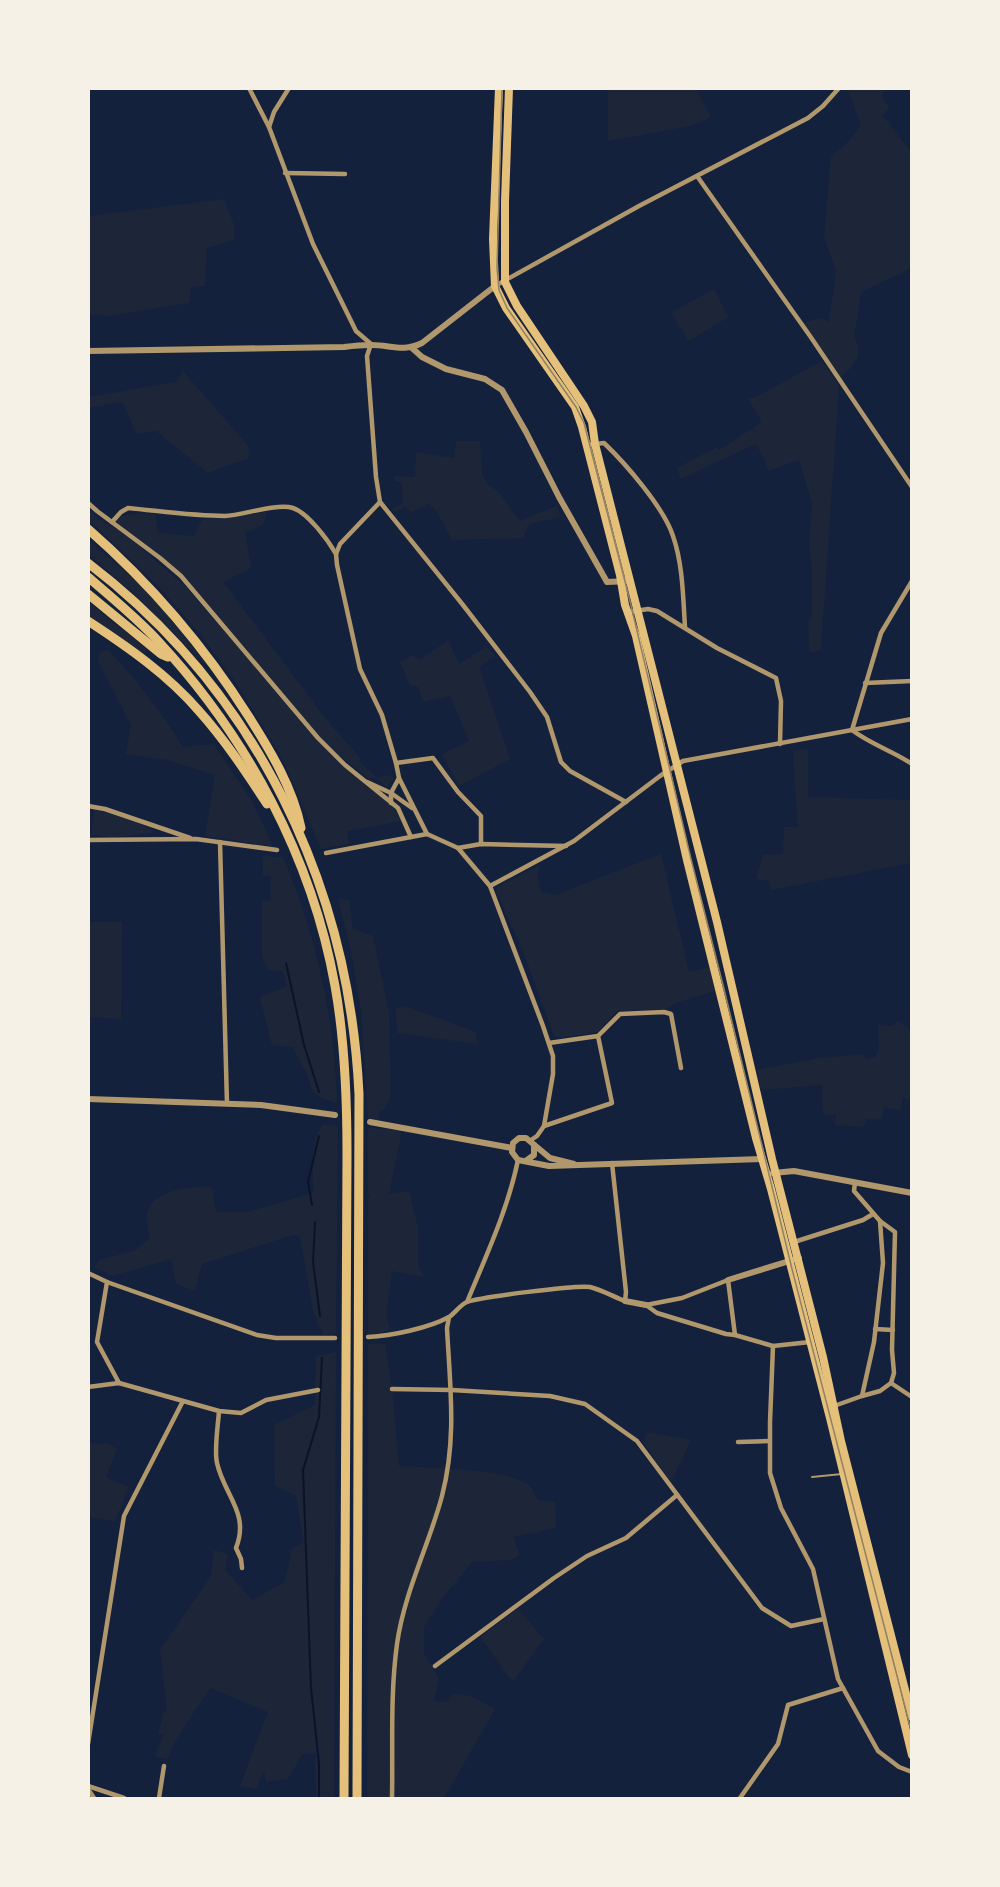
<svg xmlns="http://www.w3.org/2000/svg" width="1000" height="1887" viewBox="0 0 1000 1887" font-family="Manrope,sans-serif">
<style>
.green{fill:#1d2539}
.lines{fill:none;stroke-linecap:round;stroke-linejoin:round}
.stream{stroke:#0b132b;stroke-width:2}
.service{stroke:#b1986c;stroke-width:2}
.minor{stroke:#b1986c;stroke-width:4.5}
.tertiary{stroke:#b1986c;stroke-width:6}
.primary{stroke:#e5c07b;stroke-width:8}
.motorway{stroke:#e5c07b;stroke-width:9}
.tram{stroke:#918062;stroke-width:1.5}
</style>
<rect width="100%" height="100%" fill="#14213d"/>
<g class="green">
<path d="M608 89H696L711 117 690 126 608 141Z"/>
<path d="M848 89H885L882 96 889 107 883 116 911 152V266L906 271 861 292 854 337C865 355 853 367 839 379L802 323 821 318 829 322 836 271 824 237 831 157 848 142 861 126Z"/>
<path d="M224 199 234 225V240L207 248 205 286 191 287 189 303 109 316 89 314V216Z"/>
<path d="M714 289 728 317 689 341 671 313Z"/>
<path d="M822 361 839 386 821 648 820 651 809 652 808 620 812 617V569L809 545 812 503 799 460 768 471 764 457 755 444 681 479 677 468 717 447 719 450 762 422 748 399 756 397Z"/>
<path d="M183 371 248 446 249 458 208 473 156 431 137 434 122 402 89 408V397L176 382Z"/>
<path d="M456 441H480L482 474 487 484 499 492 520 521 557 506 561 517 529 524 523 538 452 540 437 512 429 503 410 513 406 506 394 512 392 509 403 503 402 483 395 481V476L415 477 416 452 454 458Z"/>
<path d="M88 509 99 519 124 533 186 587 301 719 192 589 144 545 112 522C126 512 137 513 155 514L158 533 194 536 202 520 267 512 263 525 245 533 251 568 223 582 325 718 361 759 359 762 377 777 392 775 393 779 386 787 377 778 370 779 328 747C347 764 393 799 401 821L347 831 349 844 321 849 281 756 237 684 200 634 159 587 89 520Z"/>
<path d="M89 541 145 588 213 672 130 590 89 554Z"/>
<path d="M88 602 148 650 143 654 89 619Z"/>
<path d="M448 640 459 664 486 647 495 655 479 667 510 759 459 786 442 754 469 741 450 696 423 702 418 687 410 685 400 662 413 655 420 660Z"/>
<path d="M108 649C136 680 161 711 183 747L214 744 253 803 273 846 205 836 215 775 167 760 126 754 131 725 97 659 101 652Z"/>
<path d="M808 749V797L911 800V863L771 890 769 881 756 879 763 855 783 854 784 827H798L793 756V751Z"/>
<path d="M94 810C114 813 133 821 151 829L152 833 112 837 91 835Z"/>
<path d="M661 854 689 972 710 967 715 991 675 1003 667 1009 617 1011 597 1032 558 1038 554 1036 524 954 496 891 499 886 540 865 537 874 541 892 555 895Z"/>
<path d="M263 856 282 857C290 872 295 889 301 904 323 968 335 1035 337 1103 307 1094 316 1093 304 1068 300 1060 296 1057 294 1047L272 1045 260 997 287 986 283 971 269 970 262 957V901H270L271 876H263Z"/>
<path d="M338 899 349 900 353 929 373 936 389 1013 391 1094 386 1107 379 1112 377 1123 368 1119 361 1011 351 951Z"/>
<path d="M89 922H122L121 1019 89 1017Z"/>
<path d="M408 1007 476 1032 477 1044 397 1033 396 1008Z"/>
<path d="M898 1021 911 1030V1100L903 1098 901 1110 884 1108 881 1120 867 1119 864 1127 835 1125 836 1115 823 1114 822 1085 761 1090 757 1070 819 1058 865 1054V1059L875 1057 879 1048 878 1025 891 1026Z"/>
<path d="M329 1124 338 1126 336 1333 323 1335 313 1310 300 1236 293 1235 202 1264 195 1291 176 1284 171 1259 112 1276 94 1267 100 1260 136 1250 150 1238C149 1232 147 1225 147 1219 146 1189 190 1188 211 1186 216 1194 212 1205 218 1212H247L313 1193C314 1171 308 1142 323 1125Z"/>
<path d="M368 1128 400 1130 401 1135 389 1194 409 1191 418 1228V1266L424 1277 392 1271 386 1314 390 1329 382 1333H368V1199L370 1198 368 1194Z"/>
<path d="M368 1344H385L392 1389 399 1466C430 1468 503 1468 528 1484 532 1487 535 1495 538 1500L555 1502 556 1528 513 1537 520 1555 510 1560 472 1562 442 1599 424 1627V1653L439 1678 434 1701 447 1702 454 1693 471 1696 495 1709 444 1798H367Z"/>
<path d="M336 1352 334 1798H316L315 1753 302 1755 288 1779 266 1782 264 1770 256 1789 240 1786 268 1712 210 1688 175 1741 167 1760 155 1756 164 1735 158 1734 164 1711H167L160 1650 211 1576 214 1550 228 1554 225 1570 252 1600 285 1582 292 1548 304 1543 296 1496 275 1486 274 1425 315 1405 316 1356Z"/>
<path d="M649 1432 691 1440 671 1482 643 1442Z"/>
<path d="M89 1443 109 1444 117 1449 106 1477 129 1487 115 1521 89 1517Z"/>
<path d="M518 1609 544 1639 513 1682 480 1637Z"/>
</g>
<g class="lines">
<g class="stream">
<path d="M286 963 304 1045 319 1092"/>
<path d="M312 1205 308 1182 319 1136"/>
<path d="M315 1222 313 1262 320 1316"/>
<path d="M319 1798V1764L311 1688 303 1470 319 1417 322 1358"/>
</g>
<path class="service" d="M812 1477 842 1474"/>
<g class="minor">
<path d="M249 88 269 127 313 244 356 331 371 344 367 356 376 477 380 502 463 605 530 692 547 717 561 762 570 771 626 802"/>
<path d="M269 127 274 112 289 88"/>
<path d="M285 173 345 174"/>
<path d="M697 176 810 336 912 487"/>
<path d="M495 286 639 206 808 118 823 106 839 88"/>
<path d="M587 445 604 443C626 464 664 508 673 536 683 565 683 597 685 627"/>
<path d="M380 502 340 544 336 554 337 565 360 669 382 715 396 763 399 778 427 834"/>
<path d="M88 503 97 511 160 558 181 576 318 738 345 765 398 808 411 837"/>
<path d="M112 522 121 512 128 508C160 511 193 516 225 516 243 515 277 503 293 508 308 513 328 540 336 554"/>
<path d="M629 612 648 609 657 611 717 648 776 678 781 701 780 744"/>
<path d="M865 683 912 681"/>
<path d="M852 730 881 633 912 581"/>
<path d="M852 730C870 744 893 751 912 764"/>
<path d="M396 763 433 758 458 792 481 816V844"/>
<path d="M367 782 391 793 412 808"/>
<path d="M391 803V793L399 778"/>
<path d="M88 806 105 809 190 838"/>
<path d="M427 834 458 848 490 886 543 1026 553 1056V1074L544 1126 537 1136 531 1140"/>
<path d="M88 840 196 839 277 850"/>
<path d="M220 842 227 1104"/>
<path d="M458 848 481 844 566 846"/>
<path d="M326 853 427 834"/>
<path d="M490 886 574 841 660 776 683 761 912 719"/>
<path d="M549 1043 598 1036 620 1014 664 1012 671 1014 681 1068"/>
<path d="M544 1126 612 1103 598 1036"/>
<path d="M880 1221 895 1232 892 1350 894 1373 891 1383"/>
<path d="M794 1242 863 1220 873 1214"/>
<path d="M88 1273 107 1282 257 1335 276 1338H335"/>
<path d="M107 1282 97 1342 119 1383"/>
<path d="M467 1302C486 1256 508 1209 518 1160"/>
<path d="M646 1305 657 1313 726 1334 735 1335 773 1346 810 1342"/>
<path d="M646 1305 682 1298 728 1280 735 1335"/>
<path d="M875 1329 893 1330"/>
<path d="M368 1337C391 1336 429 1328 449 1317 455 1313 460 1305 467 1302 480 1297 576 1285 590 1287 602 1290 614 1297 625 1301L626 1292 612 1163"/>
<path d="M773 1346 770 1422V1473L781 1508 813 1569 838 1679 878 1751 899 1767 912 1772"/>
<path d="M88 1387 119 1383 219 1411 241 1413 266 1400 318 1390"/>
<path d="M392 1389 452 1390 550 1396 585 1404 637 1441 762 1608 791 1626 824 1619"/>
<path d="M862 1396 880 1391 891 1383 912 1397"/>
<path d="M834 1406 862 1396 874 1342 883 1263 880 1221 854 1191 855 1182"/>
<path d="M219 1411C218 1426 214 1450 217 1463 224 1495 250 1513 236 1548L241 1559 242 1568"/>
<path d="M738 1442 770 1441"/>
<path d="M435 1666 554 1578 587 1556 626 1538 677 1495"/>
<path d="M88 1744 124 1516 183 1401"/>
<path d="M88 1786 124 1798"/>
<path d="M88 1789 94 1798"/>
<path d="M159 1798 164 1766"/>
<path d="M392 1798C393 1747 390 1695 397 1644 404 1593 429 1545 442 1496 457 1438 450 1387 447 1328L449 1317"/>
<path d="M740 1798 778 1744 788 1705 843 1688"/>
</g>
<g class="tertiary">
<path d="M412 348 422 357 446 369 485 379 502 390 526 432 559 497 607 582 630 581"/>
<path d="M88 351 344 347C352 346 361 345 369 345 389 344 402 353 422 343L495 286"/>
<path d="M88 1099 261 1105 335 1115"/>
<path d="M370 1122 512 1148"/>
<path d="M527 1160 534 1155V1145"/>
<path d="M574 1164 550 1158 526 1138H519L513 1143 512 1152 518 1160 549 1166 762 1159"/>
<path d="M773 1173 794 1171 912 1193"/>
<path d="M728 1280 799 1258"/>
<path d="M625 1301 646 1305"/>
</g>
<g class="primary">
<path d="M499 88 493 239 495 286 506 308 575 407 582 427 620 575 625 605 636 636 687 860 756 1138 771 1189 830 1418 912 1755"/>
<path d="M509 88 505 201V282L517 306 584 406 592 422 595 444 717 922 772 1159 823 1357 841 1441 912 1717"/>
</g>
<g class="motorway">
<path d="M88 529C151 584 204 646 249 717 270 750 293 788 301 828"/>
<path d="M88 563C257 692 349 885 359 1094L357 1798"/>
<path d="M88 577C112 598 137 618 159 642 247 737 312 857 335 986 345 1041 347 1097 347 1153L344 1798"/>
<path d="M88 594 161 654 168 657"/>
<path d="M88 621C128 647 168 675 199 711 225 740 246 772 267 804"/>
</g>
<path class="tram" d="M502 88 497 268 499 290 507 308 576 407 584 423 629 597 691 859 724 989 792 1269 912 1734"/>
</g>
<rect width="1000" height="1887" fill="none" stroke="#f6f1e7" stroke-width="180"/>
</svg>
